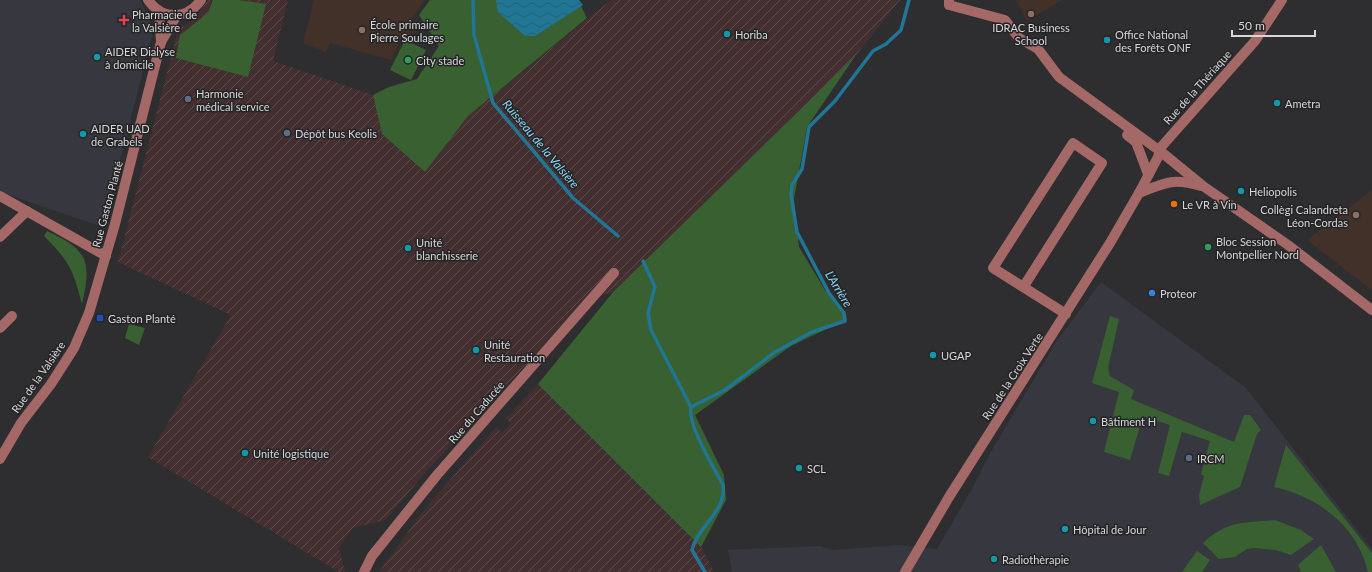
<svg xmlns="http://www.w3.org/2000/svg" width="1372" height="572" viewBox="0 0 1372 572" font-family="Lato,sans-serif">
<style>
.built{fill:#37373f}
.industrial{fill:url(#industrial-furrows)}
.education{fill:#423128}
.grass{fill:#386031}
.water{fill:url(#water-waves)}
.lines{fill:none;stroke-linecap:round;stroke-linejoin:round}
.stream{stroke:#207694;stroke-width:3.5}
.minor{stroke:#a46866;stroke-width:10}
.education-dot{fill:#8d6e63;stroke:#242426;stroke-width:1.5}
.health-dot{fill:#e0444e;stroke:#242426;stroke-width:1.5}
.culture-dot{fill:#0f9aa8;stroke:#242426;stroke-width:1.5}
.leisure-dot{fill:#2e9e5b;stroke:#242426;stroke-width:1.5}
.service-dot{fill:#5c6f8a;stroke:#242426;stroke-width:1.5}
.food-dot{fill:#e8710a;stroke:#242426;stroke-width:1.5}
.shop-dot{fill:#3f7fe0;stroke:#242426;stroke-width:1.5}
.transit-dot{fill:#1a4fb4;stroke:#242426;stroke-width:1.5}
.labels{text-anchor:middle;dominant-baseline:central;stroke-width:3;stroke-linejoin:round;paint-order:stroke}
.poi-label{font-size:11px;fill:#d7d7d8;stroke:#242426;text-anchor:start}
.street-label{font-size:11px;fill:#d7d7d8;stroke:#242426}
.water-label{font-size:12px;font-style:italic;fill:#8cd7f6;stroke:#242426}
</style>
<defs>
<pattern id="industrial-furrows" width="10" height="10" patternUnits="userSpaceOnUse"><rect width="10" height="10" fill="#442f30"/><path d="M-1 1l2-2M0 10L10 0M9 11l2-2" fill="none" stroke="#5e4c4d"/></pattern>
<pattern id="water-waves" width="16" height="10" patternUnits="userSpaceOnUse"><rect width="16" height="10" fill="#207694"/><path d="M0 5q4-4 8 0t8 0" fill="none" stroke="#2e5e6f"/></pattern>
</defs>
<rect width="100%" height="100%" fill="#2e2e30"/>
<g class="built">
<path d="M0 0H140L154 28 103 227 0 192Z"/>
<path d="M1101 282 1246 388 1372 549V572H732L728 550 820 546 832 550 900 545 937 549 973 487 989 455 1056 342Z"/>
</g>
<g class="industrial">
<path d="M208 0H288L273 61 373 95 382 134 425 172 468 116 611 0H900L856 55 614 291 580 304 485 410 431 466 385 520 353 528 339 548 345 572H339L148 457 231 315 118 262 177 34 181 28 195 19Z"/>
<path d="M538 384 701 547 714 572H379L424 510 496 427 502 432 511 424 506 418Z"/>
</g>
<g class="education">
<path d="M314 0H425L412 19 419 28 409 36 404 32 391 60 330 43 326 52 303 43Z"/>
<path d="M1016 0H1062L1027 21Z"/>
<path d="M1372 190V290L1307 240Z"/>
</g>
<g class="grass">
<path d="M213 0H238L266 4 248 77 176 58 180 35 208 13Z"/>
<path d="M430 0H578L587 18 468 116 425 172 382 134 373 95 389 87 417 79 439 46 419 15Z"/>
<path d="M405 40 426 50 411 80 390 70Z"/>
<path d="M856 55 807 127 794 199 799 247 825 290 847 319 791 346 695 415 724 475 726 500 701 547 538 384 614 291Z"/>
<path d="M47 231C88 250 92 261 82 304 73 270 70 262 44 236Z"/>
<path d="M1110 316 1119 319 1108 368 1110 376 1134 390 1131 399 1234 442 1244 415H1250L1261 430 1257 434 1240 487 1200 505 1199 495 1204 476 1201 474 1210 441 1182 432 1169 476 1158 473 1170 425 1143 416 1130 460 1104 452 1119 392 1092 383Z"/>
<path d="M129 324 145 328 139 345 125 338Z"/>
<path d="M1286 445 1372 553V572H1368C1357 526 1319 497 1274 487Z"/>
<path d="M1275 520 1301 530 1314 539 1291 555 1276 550 1254 548 1247 549 1235 557 1219 559 1203 543C1228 520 1244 523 1275 520Z"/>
<path d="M1321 545 1336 572H1301L1298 565Z"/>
<path d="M1197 551 1210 560 1202 572H1182Z"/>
</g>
<path class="water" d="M496 0H579L583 5 535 36H525L498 12Z"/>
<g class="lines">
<g class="stream">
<path d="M473 0 474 35 493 103 573 198 618 236"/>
<path d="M643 261 655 287 648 313 651 330 691 407"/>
<path d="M691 407 725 390 775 352 812 332 845 321 844 313 829 293 797 232 791 195 792 185 802 169 809 127 835 101 873 51 886 44 901 30 909 0"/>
<path d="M691 407C687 424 714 468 723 485 727 511 697 527 692 550L705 572"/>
</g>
<g class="minor">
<path d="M148 0C162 20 187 20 201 0"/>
<path d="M949 0V5L1005 20 1019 38 1038 49 1059 77 1160 151 1203 186 1288 245 1372 310"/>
<path d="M159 12 161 42"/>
<path d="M1127 135 1136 142 1148 174"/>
<path d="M1139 193C1166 182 1173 178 1201 186"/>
<path d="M0 196 106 256"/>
<path d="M0 237 27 211"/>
<path d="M1024 286 1102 163 1073 143 993 268 1066 314"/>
<path d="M0 328 12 316"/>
<path d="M0 459 21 423 51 384 74 348 89 313 115 224 161 42 177 15"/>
<path d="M364 572 372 556 437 475 614 273"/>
<path d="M905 572 949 497 1110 243 1139 193 1158 157 1162 146 1255 41 1282 0"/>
</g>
</g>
<g class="education-dot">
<circle cx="1031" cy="14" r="4"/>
<circle cx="362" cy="30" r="4"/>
<circle cx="1356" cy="215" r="4"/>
</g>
<path class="health-dot" d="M122 14h4v4h4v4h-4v4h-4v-4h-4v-4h4z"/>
<g class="culture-dot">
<circle cx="727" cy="34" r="4"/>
<circle cx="1107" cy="40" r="4"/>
<circle cx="97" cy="57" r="4"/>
<circle cx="1277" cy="103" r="4"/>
<circle cx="83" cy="134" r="4"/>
<circle cx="1241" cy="191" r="4"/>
<circle cx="408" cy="248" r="4"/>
<circle cx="476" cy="350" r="4"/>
<circle cx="933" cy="355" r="4"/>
<circle cx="1093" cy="421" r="4"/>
<circle cx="245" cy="453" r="4"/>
<circle cx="799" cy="468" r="4"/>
<circle cx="1065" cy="529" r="4"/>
<circle cx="994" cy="559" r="4"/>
</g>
<g class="leisure-dot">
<circle cx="408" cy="60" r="4"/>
<circle cx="1208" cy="247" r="4"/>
</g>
<g class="service-dot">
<circle cx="188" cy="99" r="4"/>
<circle cx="287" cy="133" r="4"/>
<circle cx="1189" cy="458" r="4"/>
</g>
<circle class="food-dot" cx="1174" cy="204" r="4"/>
<circle class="shop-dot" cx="1152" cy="293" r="4"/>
<rect class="transit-dot" x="96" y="314" width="8" height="8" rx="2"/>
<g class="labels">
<g class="poi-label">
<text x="132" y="14">Pharmacie de<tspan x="132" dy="13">la Valsière</tspan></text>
<text x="370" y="24">École primaire<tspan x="370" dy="13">Pierre Soulages</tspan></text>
<text x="1031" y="27" text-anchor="middle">IDRAC Business<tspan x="1031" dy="13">School</tspan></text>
<text x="735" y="34">Horiba</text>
<text x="1115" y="34">Office National<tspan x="1115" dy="13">des Forêts ONF</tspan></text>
<text x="105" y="51">AIDER Dialyse<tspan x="105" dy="13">à domicile</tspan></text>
<text x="416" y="60">City stade</text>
<text x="196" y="93">Harmonie<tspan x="196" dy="13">médical service</tspan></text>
<text x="1285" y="103">Ametra</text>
<text x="91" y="128">AIDER UAD<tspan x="91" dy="13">de Grabels</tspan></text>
<text x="295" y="133">Dépôt bus Keolis</text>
<text x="1249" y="191">Heliopolis</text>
<text x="1182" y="204">Le VR à Vin</text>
<text x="1348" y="209" text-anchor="end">Collègi Calandreta<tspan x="1348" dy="13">Léon-Cordas</tspan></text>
<text x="1216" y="241">Bloc Session<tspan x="1216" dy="13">Montpellier Nord</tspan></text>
<text x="416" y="242">Unité<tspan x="416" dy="13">blanchisserie</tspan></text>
<text x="1160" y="293">Proteor</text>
<text x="108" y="318">Gaston Planté</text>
<text x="484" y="344">Unité<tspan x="484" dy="13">Restauration</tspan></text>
<text x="941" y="355">UGAP</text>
<text x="1101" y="421">Bâtiment H</text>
<text x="253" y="453">Unité logistique</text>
<text x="1197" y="458">IRCM</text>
<text x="807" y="468">SCL</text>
<text x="1073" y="529">Hôpital de Jour</text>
<text x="1002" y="559">Radiothèrapie</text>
</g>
<g class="street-label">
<text transform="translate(1197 87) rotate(-48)">Rue de la Thériaque</text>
<text transform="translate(107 204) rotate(-75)">Rue Gaston Planté</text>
<text transform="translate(1012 376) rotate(-57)">Rue de la Croix Verte</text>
<text transform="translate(38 377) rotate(-55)">Rue de la Valsière</text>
<text transform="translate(476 412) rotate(-49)">Rue du Caducée</text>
</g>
<g class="water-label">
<text transform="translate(541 144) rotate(50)">Ruisseau de la Valsière</text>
<text transform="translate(839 289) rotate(59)">L'Arrière</text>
</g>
</g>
<path d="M1232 30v6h83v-6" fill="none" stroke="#d7d7d8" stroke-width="2"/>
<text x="1238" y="30" font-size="12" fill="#d7d7d8" stroke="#242426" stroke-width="3" paint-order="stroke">50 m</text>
</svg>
